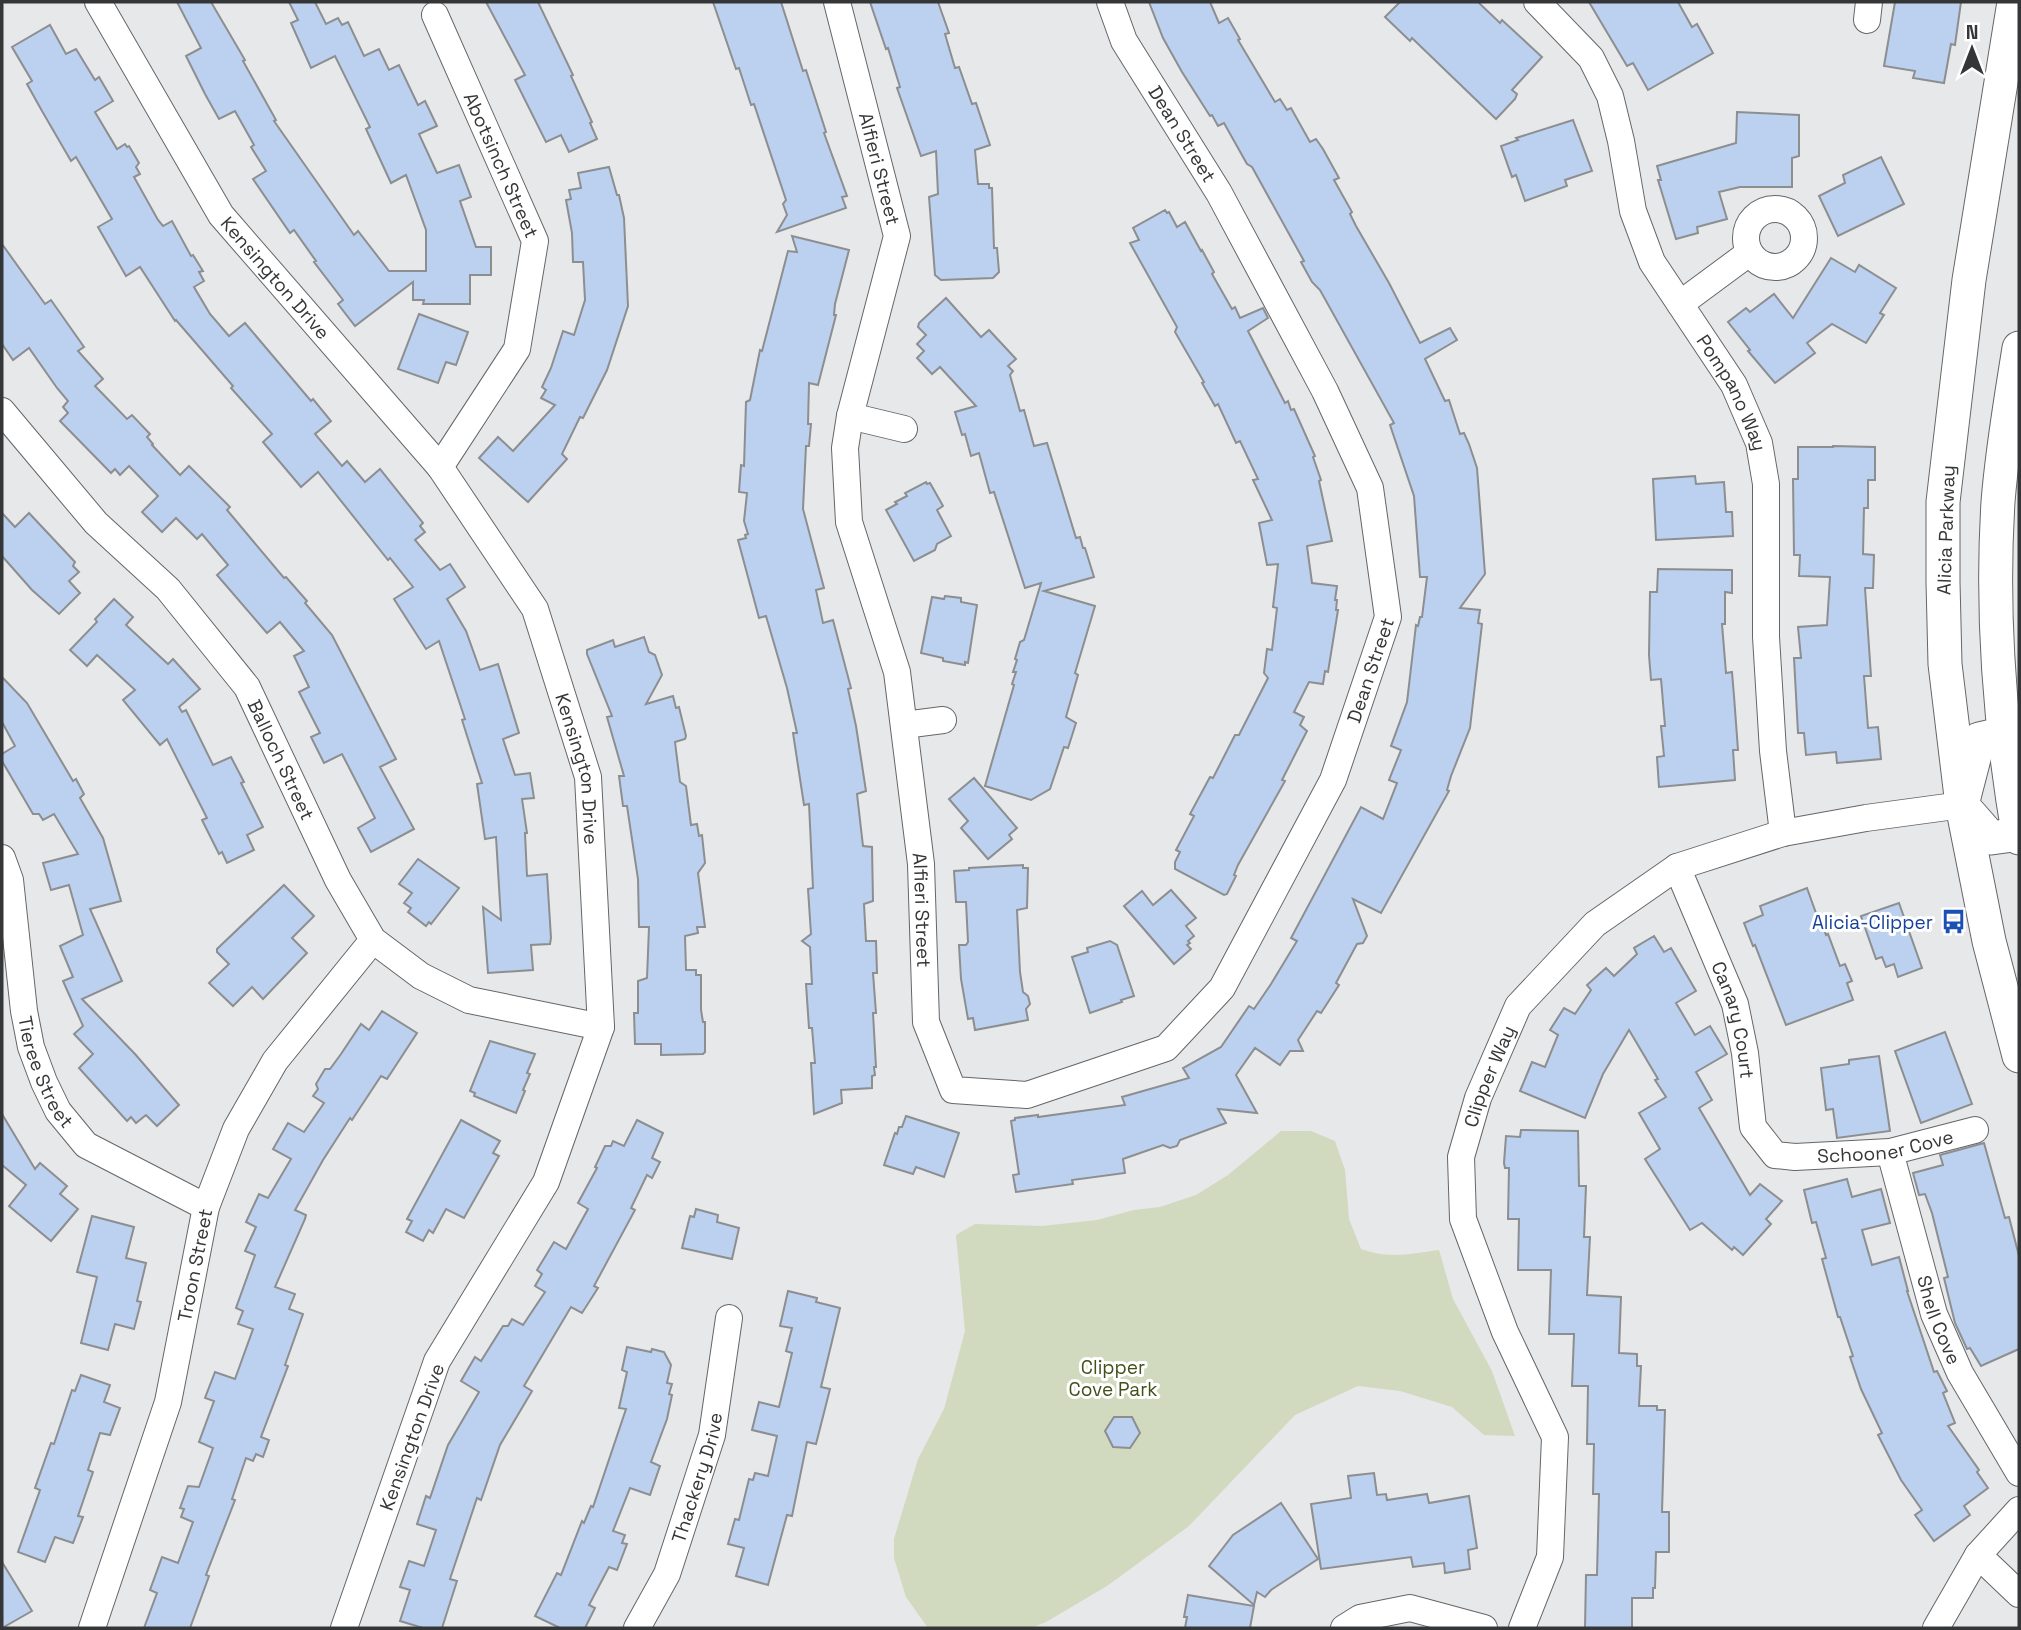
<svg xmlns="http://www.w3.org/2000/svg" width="2021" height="1630" viewBox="0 0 2021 1630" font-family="'Space Grotesk',sans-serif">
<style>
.green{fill:#d1d9bf}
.building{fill:#bcd0f0;stroke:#8c8e90;stroke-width:2}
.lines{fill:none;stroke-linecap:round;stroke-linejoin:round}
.minor-casing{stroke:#656668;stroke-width:28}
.major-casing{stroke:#656668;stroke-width:35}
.minor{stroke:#fff;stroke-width:26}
.major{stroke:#fff;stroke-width:33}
.labels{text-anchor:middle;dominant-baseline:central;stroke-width:6;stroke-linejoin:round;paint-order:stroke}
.street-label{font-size:19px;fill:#353637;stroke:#fff}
.transit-label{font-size:19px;fill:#164399;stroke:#fff;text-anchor:end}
.park-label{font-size:19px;fill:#425019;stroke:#fff}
</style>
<rect width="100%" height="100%" fill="#e7e8ea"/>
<path class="green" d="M1281 1131H1311L1335 1141 1345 1170 1349 1219 1361 1249C1388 1259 1410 1254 1439 1250L1453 1299 1492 1371 1515 1436 1484 1435 1452 1407 1400 1391 1358 1386 1295 1415 1189 1526 1107 1586 1046 1622 1031 1628H928L906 1597 894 1558V1539L918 1459 944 1409 965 1331 956 1235 975 1224 1042 1226 1097 1220 1134 1210 1160 1207 1196 1195 1228 1175Z"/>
<g class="building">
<path d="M177 2H211L245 60 243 61 276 120 274 121 354 235 358 231 389 271H426V230L406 175 391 183 366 129 370 127 335 56 311 68 291 23 298 20 289 2H315L326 24 338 18 342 25 348 22 364 56 379 49 389 70 399 65 418 105 425 101 437 126 419 134 437 173 459 165 471 197 460 201 476 247H491V275H470V304H423L424 300H413V282L355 326 338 304 343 300 314 262 316 261 294 230 290 233 253 179 266 171 251 147 254 145 235 111 219 119 205 94 186 56 201 48Z"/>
<path d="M486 2H538L573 75 571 76 592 122 590 123 597 139 569 152 561 135 546 142 515 80 525 75Z"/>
<path d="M713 2H781L803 71 806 70 826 132 824 133 847 196 842 197 846 208 777 232 787 215 783 204 786 200 754 104 751 105 739 68 736 69Z"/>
<path d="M870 2H938L949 33 945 34 955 68 959 67 972 104 976 103 990 145 975 150 978 184H989V188H992L994 248H997L999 272 993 278 941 280 935 275 929 197 938 194 936 151 921 156 897 88 900 87 888 48 886 49Z"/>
<path d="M1149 2H1210L1219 23 1228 18 1240 39 1238 40 1275 102 1280 99 1287 110 1291 108 1310 142 1316 139 1323 149 1339 178 1334 180 1352 212 1350 214 1356 226 1389 283 1420 343 1450 328 1457 340 1425 359 1445 401 1449 400 1460 434 1464 433 1469 444 1477 468 1485 574 1460 608 1480 610 1478 623 1482 624 1470 728 1451 776 1447 790 1449 791 1381 913 1353 899 1367 936 1363 943 1357 944 1336 983 1339 985 1321 1013 1317 1011 1298 1040 1303 1051H1290L1280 1065 1255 1048 1236 1075 1257 1113 1218 1109 1226 1123 1180 1140 1177 1146 1170 1148 1163 1145 1123 1159 1125 1173 1072 1180 1073 1184 1016 1192 1013 1175 1019 1174 1011 1121 1015 1120V1118L1038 1115V1117L1125 1105 1122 1097 1189 1078 1183 1068 1221 1047 1249 1006 1254 1009 1271 984 1297 941 1291 938 1361 807 1383 819 1397 783 1389 780 1401 750 1391 746 1407 702 1416 625 1418 626 1420 617H1422L1427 577H1420L1414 496 1390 425 1394 423 1320 290 1312 282 1301 262 1304 261 1252 167 1247 164 1224 123 1218 126 1212 115 1210 116 1182 72 1163 38Z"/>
<path d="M1400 2H1478L1500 23 1502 20 1542 57 1512 90 1517 94 1515 99 1496 119 1412 38 1410 41 1385 17Z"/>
<path d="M1589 2H1678L1692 27 1697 24 1713 53 1648 90 1633 63 1627 66Z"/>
<path d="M1895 2H1961L1955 45 1951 44 1944 83 1913 78 1915 71 1884 66Z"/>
<path d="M50 25 66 54 76 49 95 80 99 77 113 101 95 112 117 149 125 144 127 147 129 146 139 163 136 167 140 174 134 177 158 220 163 226 172 221 191 256 193 255 203 271 199 272 204 281 194 287 210 314 229 336 245 323 311 401 313 399 331 421 315 434 342 466 347 461 365 482 380 469 423 523 420 526 425 532 415 540 440 570 450 564 465 587 447 599 466 631 480 670 498 664 519 733 503 739 515 775 530 773 534 798 522 799 527 833H525L527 876 547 874 551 938 550 944 531 945 533 970 488 973 483 907 501 920 496 837 485 839 477 784 482 783 462 720 465 719 439 641 426 649 394 599 413 587 390 558 388 560 318 472 301 487 263 442 272 434 231 388 233 386 176 320 175 321 140 267 126 276 98 227 112 219 76 157 71 161 42 111 27 84 32 81 12 47Z"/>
<path d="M1737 112 1799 115V156L1792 158V187H1740L1719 192 1727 219 1697 227 1698 233 1676 239 1658 180H1661L1657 166 1736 143Z"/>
<path d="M1573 120 1592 171 1565 180 1567 186 1525 201 1516 175 1512 177 1501 146 1518 140 1516 138Z"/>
<path d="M1881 157 1904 204 1838 236 1819 196 1845 183 1843 175Z"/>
<path d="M609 167 617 195H619L624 218 628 306 607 370 583 418 580 417 562 454 567 459 528 502 479 458 498 437 513 451 555 405 541 398 546 390 542 387 551 368 563 331 574 335 585 300 583 262H573L572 233 566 200 571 199 569 190 581 188 578 173Z"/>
<path d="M1165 210 1167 213 1169 212 1177 227 1185 222 1201 251 1202 250 1214 272 1212 274 1232 309 1235 307 1240 318 1263 308 1268 318 1248 331 1285 403 1288 401 1291 410 1294 409 1315 456 1313 457 1321 480 1319 481 1332 541 1307 546 1312 583 1337 586 1335 600H1337L1336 610H1338L1328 672 1325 671 1323 684 1309 682 1294 712 1304 717 1300 725 1307 731 1282 780 1285 781 1238 865 1234 875 1236 876 1227 894 1224 895 1175 869V862L1180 852 1176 850 1194 816 1190 814 1210 777 1213 778 1235 735H1239L1268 678 1264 673 1267 649 1272 650 1277 608 1273 607 1278 564 1267 565 1259 523 1272 520 1253 480 1258 479 1240 441 1236 443 1218 404 1215 406 1202 383 1204 382 1175 332 1177 327 1130 243 1139 240 1133 228Z"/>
<path d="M792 236 849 250 835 304 834 315H836L818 385 809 383 808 424H811L809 446H806L803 509 824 588 816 590 823 623 833 620 851 688 848 689 856 726 866 791 857 794 863 846 872 847 873 901 864 904 866 941H876L877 973H873L876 1013H873L876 1067H874L875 1075 872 1076V1088L841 1090 842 1103 814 1114 811 1063H815L812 1028H809L806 984H812L810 947 802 941 811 934 808 889 813 888 809 804 804 805 793 733H797L787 688 766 616 759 618 738 540 746 538 745 535 748 534 744 521 747 493 739 492 741 465 744 466 746 402 750 400 760 350 762 351 788 251 797 252Z"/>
<path d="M2 244 45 304 51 300 84 347 78 351 103 379 95 386 127 419 132 415 150 434 147 437 153 444 152 445 180 475 189 466 230 507 227 510 284 578 286 577 307 601 305 603 332 635 396 759 380 767 414 829 371 852 358 828 375 818 342 754 324 763 311 737 320 733 299 692 309 687 294 656 304 651 280 622 267 633 217 575 228 565 202 534 197 539 176 518 162 532 142 512 158 496 129 466 120 475 115 469 111 473 60 421 68 413 63 407 68 401 57 388 29 348 13 360 2 344Z"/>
<path d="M1831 258 1855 272 1859 265 1896 288 1880 313 1884 315 1866 343 1832 324 1807 343 1815 353 1775 383 1748 351 1750 350 1728 322 1746 308 1750 312 1774 294 1793 318Z"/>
<path d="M946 298 981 337 989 330 1016 359 1008 366 1013 371 1010 375 1020 411 1024 410 1034 446 1047 443 1076 538 1080 537 1083 548H1085L1094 577 1044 591 1095 606 1075 673 1078 675 1066 717 1076 723 1068 748 1064 747 1050 789 1031 800 985 786 1014 685 1012 684 1016 672H1013L1017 660 1015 659 1020 642 1024 640 1041 583 1025 588 994 492 990 493 979 453 971 456 965 434 962 435 955 412 976 406 940 367 932 374 917 358 924 351 917 344 926 335 918 327 919 323Z"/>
<path d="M419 314 468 332 456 365 446 362 438 383 398 369Z"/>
<path d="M1833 446 1875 447V480H1868V508H1864L1863 554 1874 555 1873 588H1865L1871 676H1864L1868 728 1878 727 1881 759 1837 763 1836 752 1806 755 1804 733H1798L1794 658H1801L1798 627 1827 625 1830 577 1799 576 1800 555H1794L1793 479H1798V447H1833Z"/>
<path d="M1695 476 1696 484 1724 482 1726 512H1732L1733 536 1656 540 1653 479Z"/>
<path d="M926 482 927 484 930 483 943 506 937 510 951 536 937 544 935 550 914 561 886 510 897 504 895 502 907 496 905 493Z"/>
<path d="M2 513 15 527 29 513 75 562 73 566 79 572 69 581 80 593 59 614 32 590 2 556Z"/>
<path d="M1658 569 1732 570V593L1725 592V624H1722L1726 673 1732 672 1734 696 1738 750H1733L1735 780 1659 787 1657 757 1664 756 1661 726H1665L1661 679 1651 680 1649 655 1650 592H1657Z"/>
<path d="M945 596 961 598V602L977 605 968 663 965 662V665L943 661V658L921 653 932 597 944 599Z"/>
<path d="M114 599 133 617 126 625 168 664 173 659 200 689 179 707 182 712 186 710 213 765 231 757 244 782 241 783 263 827 247 835 254 850 227 863 222 852 219 854 202 820 207 818 167 739 160 745 123 700 135 690 97 655 87 666 70 650 97 622 95 619Z"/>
<path d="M644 637 649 652 655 655 662 675 646 704 673 696 676 708 679 707 686 736 685 739 675 742 680 782 686 786 691 825 697 824 699 836 702 835 705 863 698 873 705 927H697L698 933 685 936 686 970H696V975H701V1010L703 1022H705V1052L703 1054 661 1055V1044H635L634 1013H638V981L647 978 649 927H639L638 879 627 806H623L619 776H624L607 717 612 716 587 654V650L613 640 615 647Z"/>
<path d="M2 677 27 703 73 781 76 779 84 794 80 798 103 838 121 901 90 909 122 981 82 999 135 1054 179 1105 157 1126 146 1115 136 1123 131 1117 127 1121 79 1068 93 1054 74 1034 83 1026 63 981 73 977 60 946 83 935 69 885 51 890 43 863 78 854 54 814 43 820 39 814H33L2 761V754L15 746 2 722Z"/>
<path d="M974 778 1017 828 1009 835 1012 839 988 859 961 828 968 821 949 799Z"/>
<path d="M418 859 459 888 431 924 429 922 426 926 408 912 411 908 404 903 412 893 399 884Z"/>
<path d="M1023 865V868H1028L1027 908 1017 910 1020 972 1023 992 1028 996 1030 1004 1026 1009 1028 1020 975 1030 973 1018 968 1019 961 979 959 945H966L968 942 966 902H956L954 871 969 870V868Z"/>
<path d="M284 885 314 916 292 938 307 953 263 999 252 987 233 1006 209 983 229 964 217 952V949Z"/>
<path d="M1807 888 1821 927 1823 926 1826 935 1828 934 1840 966 1845 964 1852 981 1847 983 1853 1000 1786 1025 1755 945 1753 946 1744 923 1763 915 1760 906Z"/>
<path d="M1171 890 1196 918 1186 926 1194 936 1188 941 1190 943 1187 945 1191 949 1174 964 1124 906 1142 891 1153 905Z"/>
<path d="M1899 903 1922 968 1898 977 1894 964 1886 967 1882 957 1876 959 1861 916Z"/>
<path d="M1654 936 1664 952 1671 948 1696 991 1676 1003 1695 1035 1710 1026 1727 1054 1696 1072 1712 1100 1699 1108 1750 1195 1760 1184 1782 1201 1766 1219 1771 1224 1743 1255 1734 1247 1732 1250 1702 1223 1690 1230 1645 1159 1660 1149 1639 1113 1666 1097 1655 1080 1658 1079 1629 1030 1603 1074 1585 1118 1520 1091 1532 1062 1545 1067 1558 1035 1550 1030 1564 1008 1575 1014 1591 990 1587 985 1606 968 1614 976 1637 954 1634 948Z"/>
<path d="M1110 941 1117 945 1134 996 1121 1000 1122 1002 1090 1013 1072 957 1088 952 1087 948Z"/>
<path d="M382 1011 417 1033 387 1079 381 1076 352 1120 350 1118 323 1160 295 1210 306 1215 305 1219 275 1287 295 1294 289 1309 303 1314 285 1365 288 1366 261 1437 269 1440 263 1457 256 1454 253 1461 246 1458 232 1499 235 1500 206 1575 209 1576 190 1628H144L157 1593 150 1590 162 1557 178 1563 193 1522 181 1517 184 1509 180 1508 188 1486 199 1487 213 1448 199 1442 214 1401 205 1398 215 1372 235 1379 253 1329 238 1324 243 1311 236 1308 255 1255 245 1251 256 1227 246 1222 259 1194 268 1198 291 1159 273 1149 288 1123 304 1132 324 1103 313 1096 318 1089 316 1084 325 1069H330L341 1054 361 1024 369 1030Z"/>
<path d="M1945 1032 1972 1104 1921 1123 1895 1051Z"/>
<path d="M490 1041 535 1054 527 1073 530 1074 523 1090 525 1091 516 1113 474 1096 475 1093 470 1091Z"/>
<path d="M1879 1056 1890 1131 1837 1138 1833 1109 1826 1110 1821 1068 1849 1064V1060Z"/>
<path d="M2 1114 35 1169 40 1163 67 1186 60 1194 78 1209 51 1241 9 1206 26 1185 2 1165Z"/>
<path d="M906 1116 959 1133 944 1177 916 1167 913 1174 884 1165 895 1133 897 1134 899 1127H902Z"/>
<path d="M461 1120 500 1141 493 1153 499 1156 464 1218 446 1209 433 1233 429 1230 423 1241 406 1232 412 1221 407 1219Z"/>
<path d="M637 1120 663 1133 652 1158 660 1162 652 1178 647 1175 631 1208 635 1210 594 1286 598 1288 582 1313 571 1307 524 1386 532 1391 500 1445 481 1500 477 1498 450 1579 457 1581 442 1628H423L400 1621 410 1590 400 1587 409 1561 424 1566 436 1530 417 1524 426 1496 430 1498 448 1445 479 1392 461 1381 475 1357 481 1361 503 1326H508L512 1319 523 1325 545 1292 535 1286 542 1274 537 1270 554 1242 566 1249 588 1209 578 1203 597 1168 595 1167 605 1146H611L613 1141 624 1146Z"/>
<path d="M1521 1130 1578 1131 1579 1186H1586L1584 1237H1590L1587 1295 1621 1297 1619 1353 1637 1354V1366H1641L1639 1406H1657V1410H1665L1662 1512H1669V1552H1656L1655 1588H1653V1598H1632V1628H1585L1586 1575H1597L1599 1494H1593L1594 1444H1587L1588 1386H1572L1574 1334H1549L1551 1270H1518L1519 1219H1508L1509 1168H1505L1504 1163 1506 1136 1520 1137Z"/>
<path d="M1984 1143 2005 1218 2009 1217 2019 1256V1349L1981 1366 1970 1348 1967 1349 1955 1323 1944 1278 1948 1277 1932 1213 1925 1194 1919 1195 1913 1173 1943 1165 1940 1155Z"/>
<path d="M1847 1179 1852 1197 1881 1189 1890 1223 1862 1230 1872 1265 1899 1257 1908 1291H1907L1934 1372 1937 1371 1947 1391 1943 1393 1955 1423 1948 1426 1979 1470 1977 1472 1988 1488 1964 1506 1970 1515 1934 1541 1915 1515 1922 1510 1901 1480 1878 1435 1882 1433 1861 1389 1850 1357 1853 1356 1840 1317H1838L1822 1259 1826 1258 1816 1222 1812 1223 1804 1190Z"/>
<path d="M696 1209 718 1215 717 1222 739 1228 732 1259 682 1248 690 1216 694 1217Z"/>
<path d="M92 1216 134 1227 126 1258 146 1263 137 1301 141 1302 134 1329 115 1324 108 1350 81 1343 97 1277 77 1272Z"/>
<path d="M788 1291 817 1298 816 1302 840 1308 821 1387 830 1389 816 1444 807 1442 792 1516 787 1515 768 1585 736 1576 744 1548 728 1544 735 1519 739 1520 749 1479 753 1480 755 1473 768 1476 777 1436 752 1430 759 1402 779 1407 792 1353 786 1351 792 1328 780 1326Z"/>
<path d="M627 1347 651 1352 652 1349 664 1352 671 1365 667 1383 672 1384 669 1394 672 1395 667 1419 651 1462 660 1466 650 1495 630 1488 613 1531 625 1535 622 1543 627 1544 617 1570 609 1567 589 1605 595 1608 585 1628H560L535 1616 557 1573 561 1575 582 1521 584 1523 591 1506 593 1507 626 1409 619 1408 627 1372 622 1370Z"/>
<path d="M81 1375 110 1385 104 1402 120 1408 110 1435 100 1433 88 1470 93 1472 78 1516 83 1517 73 1543 55 1537 45 1562 18 1552 40 1490 35 1488 51 1443 54 1444 72 1390 75 1391Z"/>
<path d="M1114 1417H1132L1140 1433 1130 1448 1113 1447 1105 1431Z"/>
<path d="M1374 1473 1377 1495 1386 1494 1387 1500 1427 1494 1429 1503 1469 1496 1477 1548 1468 1550 1470 1569 1445 1573 1444 1563 1413 1567 1411 1557 1321 1569 1311 1504 1351 1498 1348 1476Z"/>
<path d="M1281 1503 1318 1559 1271 1590 1265 1597 1257 1592 1254 1605 1209 1566 1233 1535Z"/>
<path d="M2 1562 32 1611 2 1628Z"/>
<path d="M1188 1595 1254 1606 1250 1628H1185L1187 1617H1184Z"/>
</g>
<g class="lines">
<defs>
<g id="minor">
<path id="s1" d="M98 2 221 215 440 467 535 609 588 777 601 1027 546 1182 437 1361 344 1628"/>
<path id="s2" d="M837 2 897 236 850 416 845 448 849 522 897 672 921 864 926 1022 953 1090 1027 1095 1166 1048 1222 988 1333 780 1388 617 1370 488 1325 391 1219 193 1124 41 1110 2"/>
<path id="s3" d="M1537 2 1591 58 1610 96 1621 141 1633 211 1652 262 1734 385 1759 443 1766 484V637L1773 751 1783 833"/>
<path id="s4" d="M435 15 535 241 517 349 440 467"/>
<path d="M1867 20 1869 2"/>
<circle cx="1775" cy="238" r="29"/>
<path d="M1680 304 1749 253"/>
<path id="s5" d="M2 411 96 523 168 589 247 687 338 880 373 940 421 976 469 1000 601 1027"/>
<path d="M850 416 904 429"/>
<path d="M904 725 943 720"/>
<path id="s6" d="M2 858 10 880 24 1011 31 1047 44 1082 58 1111 86 1145 206 1207"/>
<path id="s7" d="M1677 867 1735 1004 1745 1053 1753 1127 1775 1155 1795 1157 1890 1152 1975 1130"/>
<path id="s8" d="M1890 1152 1934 1314 1960 1373 2019 1473"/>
<path d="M1978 1555 2019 1594"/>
<path id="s9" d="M92 1628 168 1402 206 1207 236 1129 275 1061 373 940"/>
<path id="s10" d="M637 1628 667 1574 712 1435 729 1318"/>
<path d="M1344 1628 1360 1618 1410 1608 1484 1628"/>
<path id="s11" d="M1522 1628 1550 1557 1555 1437 1505 1332 1463 1219 1461 1157 1478 1098 1518 1006 1595 924 1677 867 1783 833 1866 818 1962 805"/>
<path d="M1936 1628 1978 1555 2019 1510"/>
</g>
<g id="major">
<path d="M2014 2 1969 280 1943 502V582L1945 664 1962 805 1989 941 2019 1056"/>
<path d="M2019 348C2011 399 2002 450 1998 502 1991 614 2000 728 2019 838"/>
<path d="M2005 733 1979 739 1962 805 1991 838 2019 834"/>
</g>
</defs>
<use href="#minor" class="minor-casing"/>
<use href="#major" class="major-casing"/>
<use href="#minor" class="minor"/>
<use href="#major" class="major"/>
</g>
<defs>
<symbol id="bus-bare" viewBox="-9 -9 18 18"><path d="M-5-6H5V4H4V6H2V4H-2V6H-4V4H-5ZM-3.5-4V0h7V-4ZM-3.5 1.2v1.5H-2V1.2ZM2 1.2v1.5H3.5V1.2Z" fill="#1a4fb4" stroke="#fff" stroke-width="2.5" paint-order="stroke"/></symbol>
</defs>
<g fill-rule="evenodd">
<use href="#bus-bare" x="1936" y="904" width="35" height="35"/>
</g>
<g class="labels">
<g class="street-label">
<text transform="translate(1182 134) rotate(58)">Dean Street</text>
<text stroke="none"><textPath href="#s4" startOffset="164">Abotsinch Street</textPath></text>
<text stroke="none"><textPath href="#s2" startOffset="172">Alfieri Street</textPath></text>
<text stroke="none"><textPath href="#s1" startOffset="329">Kensington Drive</textPath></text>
<text stroke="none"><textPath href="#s3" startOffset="446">Pompano Way</textPath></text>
<text transform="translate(1946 530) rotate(-88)">Alicia Parkway</text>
<text stroke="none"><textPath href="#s2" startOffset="1771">Dean Street</textPath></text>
<text stroke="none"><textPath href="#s5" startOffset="450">Balloch Street</textPath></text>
<text stroke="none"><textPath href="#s1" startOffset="917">Kensington Drive</textPath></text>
<text stroke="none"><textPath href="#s2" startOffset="931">Alfieri Street</textPath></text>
<text stroke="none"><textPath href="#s7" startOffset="164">Canary Court</textPath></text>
<text stroke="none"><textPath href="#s6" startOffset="220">Tieree Street</textPath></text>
<text stroke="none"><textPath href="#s11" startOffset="581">Clipper Way</textPath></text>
<text stroke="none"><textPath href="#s7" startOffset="420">Schooner Cove</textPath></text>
<text stroke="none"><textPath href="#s9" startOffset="378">Troon Street</textPath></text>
<text stroke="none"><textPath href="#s8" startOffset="175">Shell Cove</textPath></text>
<text transform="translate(412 1437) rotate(-70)">Kensington Drive</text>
<text stroke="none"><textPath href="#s10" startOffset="163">Thackery Drive</textPath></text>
</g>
<g class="transit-label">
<text x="1933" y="922">Alicia-Clipper</text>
</g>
<g class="park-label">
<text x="1113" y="1367">Clipper<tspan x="1113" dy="22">Cove Park</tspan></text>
</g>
</g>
<rect width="2021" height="1630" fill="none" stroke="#353637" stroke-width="7"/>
<g transform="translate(1972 49)" stroke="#ffffff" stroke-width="5" paint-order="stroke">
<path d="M0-5L12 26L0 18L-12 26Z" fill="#353637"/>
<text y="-10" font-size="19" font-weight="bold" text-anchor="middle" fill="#353637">N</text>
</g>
</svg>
